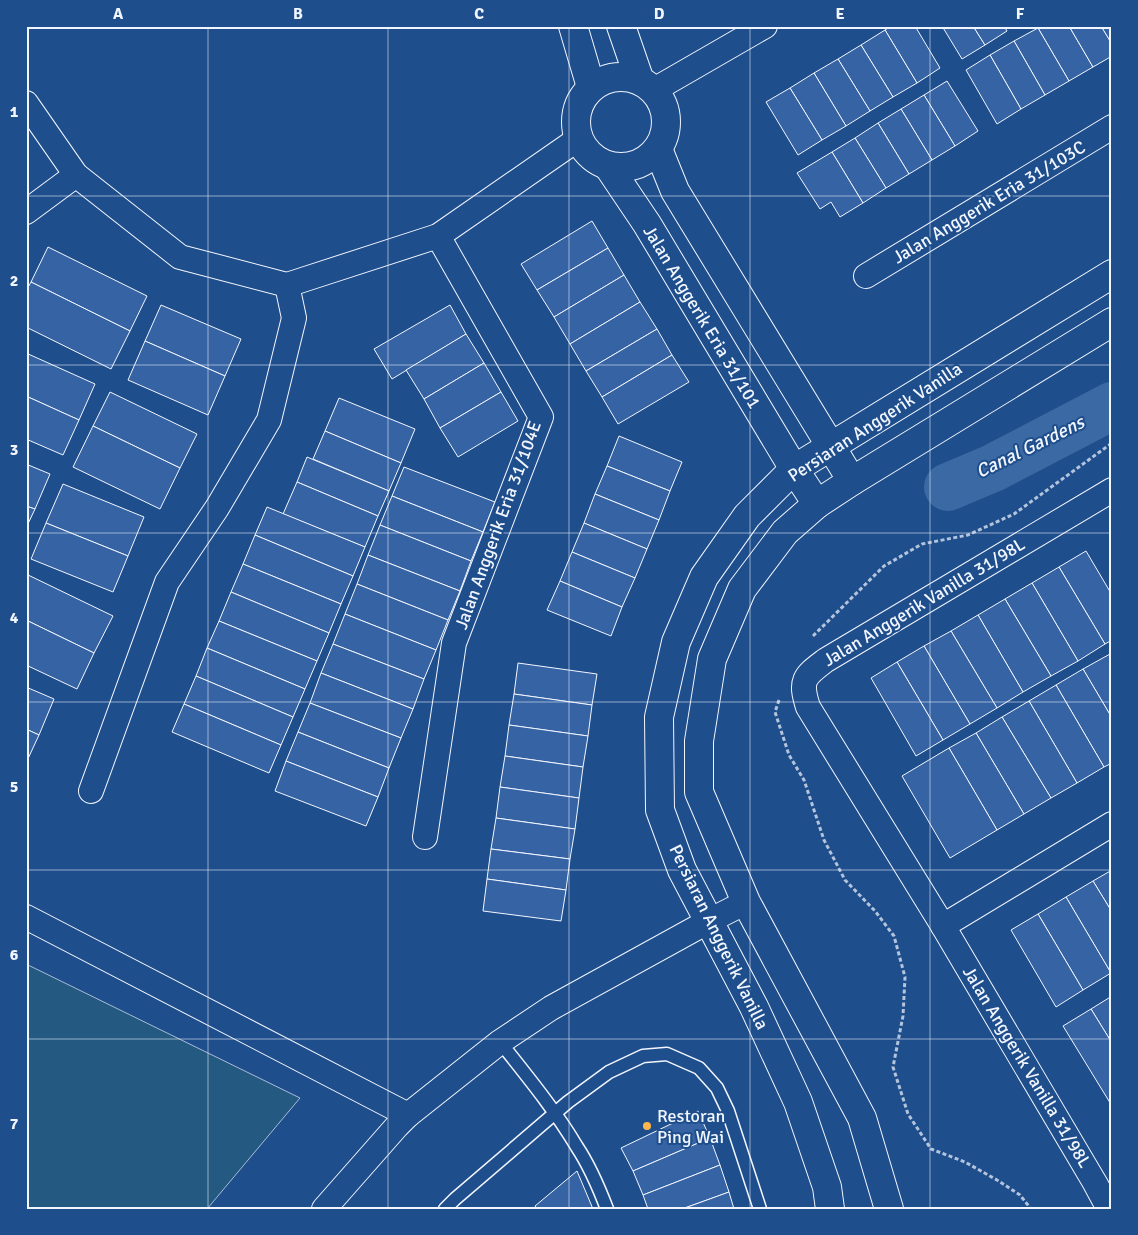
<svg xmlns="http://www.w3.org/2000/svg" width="1138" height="1235" viewBox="0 0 1138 1235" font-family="Signika,sans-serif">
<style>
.green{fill:#245a82;stroke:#a8bbd7}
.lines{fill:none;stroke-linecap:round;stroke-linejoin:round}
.river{stroke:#3b69a3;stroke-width:48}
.building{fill:#3563a3;stroke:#f2f6ff}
.service-casing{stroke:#f2f6ff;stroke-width:15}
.minor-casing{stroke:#f2f6ff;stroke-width:26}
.tertiary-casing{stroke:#f2f6ff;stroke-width:30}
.secondary-casing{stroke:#f2f6ff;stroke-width:30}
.path{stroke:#b3c4dc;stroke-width:3;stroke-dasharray:4 2.5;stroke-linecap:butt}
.service{stroke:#1f4e8c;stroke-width:12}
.minor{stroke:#1f4e8c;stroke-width:24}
.tertiary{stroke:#1f4e8c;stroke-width:28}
.secondary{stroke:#1f4e8c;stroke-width:28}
.grid{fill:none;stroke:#f2f6ff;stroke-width:1;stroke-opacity:0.55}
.poi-dot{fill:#ffb74d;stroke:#1f4e8c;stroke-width:2}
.labels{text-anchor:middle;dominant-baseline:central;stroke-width:4;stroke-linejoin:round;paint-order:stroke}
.street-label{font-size:18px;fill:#f2f6ff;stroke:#1f4e8c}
.poi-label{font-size:18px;fill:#f2f6ff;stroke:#1f4e8c;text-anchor:start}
.water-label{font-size:19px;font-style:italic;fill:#f2f6ff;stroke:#1f4e8c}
.neatline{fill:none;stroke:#f2f6ff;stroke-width:2}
.grid-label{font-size:16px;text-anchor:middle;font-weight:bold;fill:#f2f6ff}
</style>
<rect width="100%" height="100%" fill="#1f4e8c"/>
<path class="green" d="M26 964 300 1098 207 1209H26Z"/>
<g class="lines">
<path class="river" d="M948 487 993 468 1112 406"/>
</g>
<g class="building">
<path d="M891 26H915L940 68 917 83 885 30Z"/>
<path d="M942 26H973L985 45 962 59Z"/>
<path d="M973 26H1004L1007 31 985 45Z"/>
<path d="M1040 26H1069L1093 67 1069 81 1038 28Z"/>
<path d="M1069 26H1101L1112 44V56L1093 67Z"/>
<path d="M1101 26H1112V44Z"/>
<path d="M1038 28 1069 81 1045 95 1014 41Z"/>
<path d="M885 30 917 83 893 97 861 45Z"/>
<path d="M1014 41 1045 95 1021 109 990 55Z"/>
<path d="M861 45 893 97 870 111 838 59Z"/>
<path d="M990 55 1021 109 997 124 966 70Z"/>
<path d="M838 59 870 111 846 126 814 73Z"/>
<path d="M814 73 846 126 822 140 790 88Z"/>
<path d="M947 81 978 131 955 146 924 95Z"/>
<path d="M790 88 822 140 798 155 766 102Z"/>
<path d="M924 95 955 146 932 160 901 109Z"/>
<path d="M901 109 932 160 909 174 878 123Z"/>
<path d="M878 123 909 174 886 188 855 138Z"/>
<path d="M855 138 886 188 863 203 832 152Z"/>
<path d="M832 152 863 203 840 217 831 202 820 209 797 173Z"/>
<path d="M592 221 608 248 537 290 521 264Z"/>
<path d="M48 247 147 296 130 331 31 282Z"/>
<path d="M608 248 624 275 554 317 537 290Z"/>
<path d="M624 275 640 302 570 344 554 317Z"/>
<path d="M31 282 130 331 111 369 26 327V291Z"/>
<path d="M640 302 657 329 586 371 570 344Z"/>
<path d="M161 305 241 339 225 376 145 341Z"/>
<path d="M450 305 466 334 392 379 374 349Z"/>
<path d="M657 329 672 355 602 397 586 371Z"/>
<path d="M466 334 484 363 424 399 406 370Z"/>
<path d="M145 341 225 376 208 415 128 380Z"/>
<path d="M26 353 95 384 79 420 26 396Z"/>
<path d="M672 355 689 382 618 424 602 397Z"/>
<path d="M484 363 501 392 440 428 424 399Z"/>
<path d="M110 392 197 434 180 468 93 426Z"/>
<path d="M501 392 518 421 458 457 440 428Z"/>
<path d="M26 396 79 420 63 455 26 439Z"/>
<path d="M339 398 415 429 401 463 325 431Z"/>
<path d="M93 426 180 468 160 509 73 467Z"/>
<path d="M325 431 401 463 389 491 313 459Z"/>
<path d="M619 436 682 462 670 491 607 466Z"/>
<path d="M307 457 389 491 378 516 297 482Z"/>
<path d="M26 464 50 474 35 509 26 506Z"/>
<path d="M607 466 670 491 659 520 595 494Z"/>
<path d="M404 467 495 502 483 532 392 496Z"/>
<path d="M297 482 378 516 365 547 283 514Z"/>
<path d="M63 484 144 517 128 556 46 523Z"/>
<path d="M595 494 659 520 647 549 584 523Z"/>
<path d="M392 496 483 532 471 561 380 525Z"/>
<path d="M26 506 35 509 26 528Z"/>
<path d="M267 507 365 547 353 576 255 535Z"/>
<path d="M46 523 128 556 113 592 31 559Z"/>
<path d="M584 523 647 549 635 578 572 552Z"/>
<path d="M380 525 471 561 460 591 368 555Z"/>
<path d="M255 535 353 576 341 604 243 564Z"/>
<path d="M1086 551 1112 595V640L1105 644 1059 567Z"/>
<path d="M572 552 635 578 622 607 560 581Z"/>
<path d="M368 555 460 591 448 620 357 584Z"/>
<path d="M243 564 341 604 329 633 231 592Z"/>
<path d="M1059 567 1105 644 1078 661 1032 583Z"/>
<path d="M26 574 113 616 94 653 26 620Z"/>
<path d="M560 581 622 607 611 636 547 610Z"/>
<path d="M1032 583 1078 661 1051 676 1005 599Z"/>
<path d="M357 584 448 620 436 650 345 614Z"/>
<path d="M231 592 329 633 317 661 219 621Z"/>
<path d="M1005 599 1051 676 1023 692 978 615Z"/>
<path d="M345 614 436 650 424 679 333 644Z"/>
<path d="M978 615 1023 692 997 708 951 631Z"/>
<path d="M26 620 94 653 77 689 26 665Z"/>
<path d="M219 621 317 661 305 689 207 648Z"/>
<path d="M951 631 997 708 970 724 924 646Z"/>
<path d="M333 644 424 679 413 709 321 673Z"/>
<path d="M924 646 970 724 943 740 897 662Z"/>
<path d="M207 648 305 689 293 717 196 676Z"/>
<path d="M1110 654 1112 657V718L1083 669Z"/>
<path d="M897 662 943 740 916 756 871 678Z"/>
<path d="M518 663 597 674 592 705 514 694Z"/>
<path d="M1083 669 1112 718V763L1104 767 1056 685Z"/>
<path d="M321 673 413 709 401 738 310 703Z"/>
<path d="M196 676 293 717 281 745 184 704Z"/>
<path d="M1056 685 1104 767 1077 783 1029 701Z"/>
<path d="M26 687 54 699 39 735 26 729Z"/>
<path d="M514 694 592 705 588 736 509 725Z"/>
<path d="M1029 701 1077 783 1051 798 1002 717Z"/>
<path d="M310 703 401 738 389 768 298 732Z"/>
<path d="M184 704 281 745 269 773 172 732Z"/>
<path d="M1002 717 1051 798 1024 814 976 733Z"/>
<path d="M509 725 588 736 583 767 505 756Z"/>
<path d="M26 729 39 735 26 763Z"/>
<path d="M298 732 389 768 378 797 286 761Z"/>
<path d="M976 733 1024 814 997 830 949 748Z"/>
<path d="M949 748 997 830 950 858 902 776Z"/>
<path d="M505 756 583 767 579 798 500 787Z"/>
<path d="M286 761 378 797 366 826 275 791Z"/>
<path d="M500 787 579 798 575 829 496 818Z"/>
<path d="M496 818 575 829 570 859 491 849Z"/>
<path d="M491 849 570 859 566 890 487 879Z"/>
<path d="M1112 870V912L1093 881Z"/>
<path d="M487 879 566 890 561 921 483 911Z"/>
<path d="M1093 881 1112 912 1111 973 1066 897Z"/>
<path d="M1066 897 1111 973 1083 990 1038 914Z"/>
<path d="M1038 914 1083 990 1056 1007 1011 930Z"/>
<path d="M1112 996V1043L1091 1009Z"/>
<path d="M1091 1009 1112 1043V1106L1063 1026Z"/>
<path d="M698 1111 710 1138 633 1171 621 1148Z"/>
<path d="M710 1138 720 1165 643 1195 633 1171Z"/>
<path d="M720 1165 729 1192 682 1209H648L643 1195Z"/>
<path d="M577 1171 593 1209H537L535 1206Z"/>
<path d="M729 1192 734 1209H682Z"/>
</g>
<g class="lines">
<defs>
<g id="service">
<path d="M500 1042C527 1076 555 1110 577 1147 589 1165 599 1188 607 1209"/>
<path d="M445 1209 455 1199 568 1102 609 1072 643 1056 667 1054 699 1068 717 1088 728 1111 760 1209"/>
</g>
<g id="minor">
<path d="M654 90 765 26"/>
<path d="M26 103 76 175 180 257 287 285 438 236 578 139"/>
<path d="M26 212 76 175"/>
<path d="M866 276 1112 127"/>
<path d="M91 791 167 582 217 508 269 420 294 318 287 285"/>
<path d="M425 837 454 643 541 417 438 236"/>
<path d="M26 917 408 1115"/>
<path d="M943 926 1112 824"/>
<path d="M324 1209 397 1126 408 1115 500 1042 551 1008 709 921 746 902"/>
<path d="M1109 1209 1095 1183 943 926 808 707C799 679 805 676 826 660L1112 490"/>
</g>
<g id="tertiary">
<path d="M573 26 591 87"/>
<path d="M621 26 640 81"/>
<circle cx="621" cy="122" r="45"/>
<path d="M658 149 675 191 852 481"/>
<path d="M608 166 647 224 794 469 817 504"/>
</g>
<g id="secondary">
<path d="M830 1209 827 1187 798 1102 754 1007 682 870 660 810 659 717 676 642 704 577 747 516 794 469 1112 274"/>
<path d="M889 1209 862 1118 746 902 699 792V741L712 659 742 589 785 532 817 504 852 481 1112 322"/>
</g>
</defs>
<use href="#service" class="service-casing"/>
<use href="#minor" class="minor-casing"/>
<use href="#tertiary" class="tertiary-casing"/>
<use href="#secondary" class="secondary-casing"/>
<g class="path">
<path d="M813 636 884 566 922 544 968 535 1014 514 1112 443"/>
<path d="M779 700 775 712 789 755 804 780 824 840 845 880 875 911 894 936 905 977 903 1016 893 1067 908 1114 931 1149 965 1162 997 1180 1020 1195 1031 1209"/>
</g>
<use href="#service" class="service"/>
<use href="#minor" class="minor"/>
<use href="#tertiary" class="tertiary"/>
<use href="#secondary" class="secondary"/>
</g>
<path class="grid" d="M208 26V1209M388 26V1209M569 26V1209M750 26V1209M930 26V1209M26 196H1112M26 365H1112M26 533H1112M26 702H1112M26 870H1112M26 1039H1112"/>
<circle class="poi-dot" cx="647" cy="1126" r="5"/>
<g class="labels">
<g class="street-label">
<text transform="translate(989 202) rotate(-31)">Jalan Anggerik Eria 31/103C</text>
<text transform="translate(702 317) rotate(59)">Jalan Anggerik Eria 31/101</text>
<text transform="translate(875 422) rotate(-33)">Persiaran Anggerik Vanilla</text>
<text transform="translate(498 525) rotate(-70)">Jalan Anggerik Eria 31/104E</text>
<text transform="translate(924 602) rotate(-31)">Jalan Anggerik Vanilla 31/98L</text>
<text transform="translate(719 937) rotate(64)">Persiaran Anggerik Vanilla</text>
<text transform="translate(1027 1067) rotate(59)">Jalan Anggerik Vanilla 31/98L</text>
</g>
<g class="poi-label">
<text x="657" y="1116">Restoran<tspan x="657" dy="21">Ping Wai</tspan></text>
</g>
<g class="water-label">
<text transform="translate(1030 447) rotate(-26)">Canal Gardens</text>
</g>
</g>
<rect width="1138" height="1235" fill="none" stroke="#1f4e8c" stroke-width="55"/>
<rect x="28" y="28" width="1082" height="1180" class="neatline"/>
<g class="grid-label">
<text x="118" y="19">A</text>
<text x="298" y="19">B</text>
<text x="479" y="19">C</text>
<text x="659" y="19">D</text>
<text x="840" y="19">E</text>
<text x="1020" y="19">F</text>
<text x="14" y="117">1</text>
<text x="14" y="286">2</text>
<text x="14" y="455">3</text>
<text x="14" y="623">4</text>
<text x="14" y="792">5</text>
<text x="14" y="960">6</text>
<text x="14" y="1129">7</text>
</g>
</svg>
